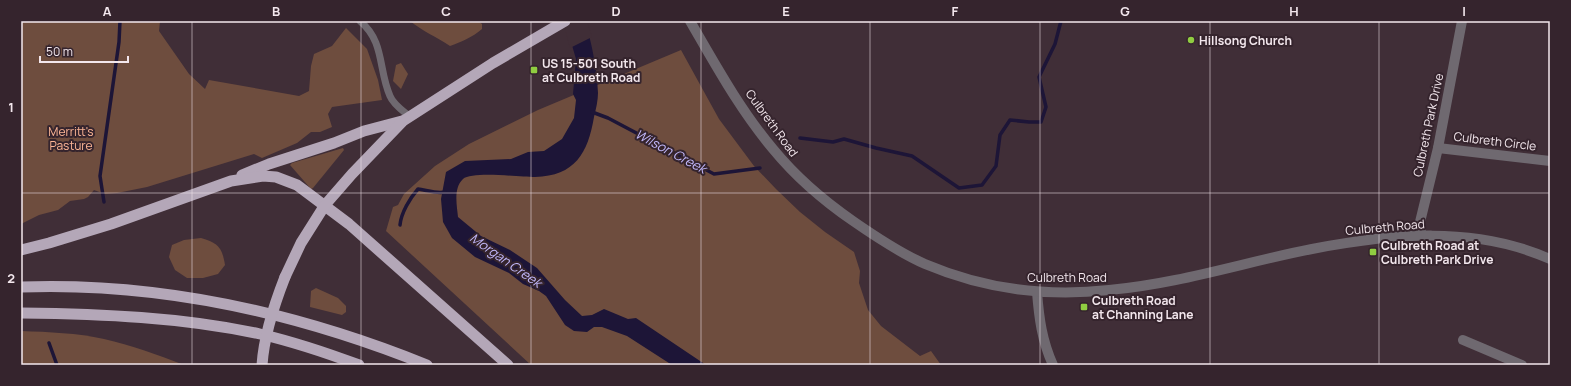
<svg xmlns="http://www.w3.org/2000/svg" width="1571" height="386" viewBox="0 0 1571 386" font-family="Manrope,sans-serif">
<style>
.green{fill:#6e4d3e}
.water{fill:#1d1537}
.pier{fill:#402e37}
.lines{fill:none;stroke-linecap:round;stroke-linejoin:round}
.stream{stroke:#1d1537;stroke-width:3.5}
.service{stroke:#6f6970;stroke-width:7}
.minor{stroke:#6f6970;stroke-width:10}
.tertiary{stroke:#6f6970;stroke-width:10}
.trunk{stroke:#b4a7b8;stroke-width:11}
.trunk-bridge{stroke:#b4a7b8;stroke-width:11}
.grid{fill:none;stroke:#f3e7ed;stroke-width:1;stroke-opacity:0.55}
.poi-dot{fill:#90cd41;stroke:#35242d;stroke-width:1.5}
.labels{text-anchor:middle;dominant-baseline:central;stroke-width:4;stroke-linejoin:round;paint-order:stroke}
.poi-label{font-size:12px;font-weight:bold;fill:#f3e7ed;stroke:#35242d;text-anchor:start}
.street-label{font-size:12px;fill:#f3e7ed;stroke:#35242d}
.park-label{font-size:12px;fill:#fcb595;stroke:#35242d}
.water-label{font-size:13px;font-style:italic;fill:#c1b7fa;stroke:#35242d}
.neatline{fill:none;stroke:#f3e7ed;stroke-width:1.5}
.grid-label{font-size:13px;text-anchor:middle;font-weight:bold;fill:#f3e7ed}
</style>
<rect width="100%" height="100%" fill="#402e37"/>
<g class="green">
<path d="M21 21H160L159 31 189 74 205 89 209 80 299 96 309 91 311 66 314 54 332 46 346 28 367 49 378 80 382 100 332 107 328 114 332 127 320 132H311L297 143 262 158 254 154 147 187 117 193 105 194 94 190 88 197 84 199 70 201 58 210 39 215 21 224Z"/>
<path d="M410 21H478L482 24V29C473 37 461 42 450 46 437 37 422 31 410 21Z"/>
<path d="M681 50 719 119 754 166 776 189 800 212 825 232 854 252 860 271 859 283 868 310 881 326 920 356 931 351 941 365H531L386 231 393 207 398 205 404 194 435 166 469 144 538 110Z"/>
<path d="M401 63 408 74 401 89 393 81 396 65Z"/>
<path d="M343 148 344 150 313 188 311 189 290 165 292 163Z"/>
<path d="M201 238C218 243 222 247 225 265L218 274 203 278H187L175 270 169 257 172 245 184 240Z"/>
<path d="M316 288 338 298 346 306V312L342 315 310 307 311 291Z"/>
<path d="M21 331C49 332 77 333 104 339 131 345 158 355 184 365H21Z"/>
</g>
<path class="water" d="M565 21H585C592 44 597 69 598 93 598 100 596 109 594 117 588 153 575 176 535 177 520 177 472 171 463 179 453 188 457 206 458 217L481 236 510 250 537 268 565 300 582 316 592 315 604 309 628 319 636 318 706 365H672L627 336 602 327H594L587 332 574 331 565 325 546 296 539 291 523 284 509 273 475 257 452 238 443 222 441 199 446 172 465 161 511 159 528 152 544 151 562 139 574 118 576 100 573 94 576 59Z"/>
<path class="pier" d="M563 21H587L592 37 570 48Z"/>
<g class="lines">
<g class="stream">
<path d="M592 112 608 118 714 174 760 168"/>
<path d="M800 138 833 142 844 139 876 148 912 156 959 188 982 185 996 166 1000 135 1010 120 1029 122H1041L1046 107 1039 77 1055 44 1061 21"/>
<path d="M104 202 100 176 119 42 120 21"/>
<path d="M400 225C401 213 410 198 418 189 426 190 437 194 445 192"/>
<path d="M49 343 57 365"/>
</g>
<path class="service" d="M360 21C385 42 378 69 390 96 393 104 403 111 409 116"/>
<g class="minor">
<path d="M1438 148 1550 161"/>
<path d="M1421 235 1420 222 1438 148 1462 21"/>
<path d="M1037 292C1039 318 1042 341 1053 365"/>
<path d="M1463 340 1522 365"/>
</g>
<path class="tertiary" d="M690 21C715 64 740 110 773 149 796 177 824 201 853 221 876 237 900 253 925 264 984 289 1046 297 1109 290 1178 284 1245 262 1312 249 1392 234 1473 225 1550 259"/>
<g class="trunk">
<path d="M242 175 269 164 334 143 364 131 402 121"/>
<path d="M21 250 49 243 111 224 231 181 263 176 276 177 297 185 349 224 508 365"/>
<path d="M285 277 301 243 325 205 352 174 403 121 493 63 565 21"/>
<path d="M21 287C161 282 298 313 427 365"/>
<path d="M21 313C101 314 182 317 260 334 294 342 327 353 359 365"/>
</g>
<path class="trunk-bridge" d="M262 365C264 335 274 305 285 277"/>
</g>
<path class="grid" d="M192 21V365M361 21V365M531 21V365M701 21V365M870 21V365M1040 21V365M1210 21V365M1379 21V365M21 193H1550"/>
<g class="poi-dot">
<circle cx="1191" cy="40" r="4"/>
<rect x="530" y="66" width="8" height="8" rx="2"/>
<rect x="1369" y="248" width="8" height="8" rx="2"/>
<rect x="1080" y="303" width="8" height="8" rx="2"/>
</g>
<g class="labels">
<g class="poi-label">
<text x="1199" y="40">Hillsong Church</text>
<text x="542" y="63">US 15-501 South<tspan x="542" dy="14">at Culbreth Road</tspan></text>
<text x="1381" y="245">Culbreth Road at<tspan x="1381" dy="14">Culbreth Park Drive</tspan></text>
<text x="1092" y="300">Culbreth Road<tspan x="1092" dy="14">at Channing Lane</tspan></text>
</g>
<g class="street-label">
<text transform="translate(772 123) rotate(54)">Culbreth Road</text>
<text transform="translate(1428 125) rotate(-78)">Culbreth Park Drive</text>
<text transform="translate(1495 141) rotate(7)">Culbreth Circle</text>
<text transform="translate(1385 227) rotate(-5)">Culbreth Road</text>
<text x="1067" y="277">Culbreth Road</text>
</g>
<g class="park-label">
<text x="71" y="131">Merritt's<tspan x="71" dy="14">Pasture</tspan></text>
</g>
<g class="water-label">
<text transform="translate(671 151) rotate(28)">Wilson Creek</text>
<text transform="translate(506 260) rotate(35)">Morgan Creek</text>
</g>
</g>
<rect width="1571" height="386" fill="none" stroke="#35242d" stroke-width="44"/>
<path d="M40 56v6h88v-6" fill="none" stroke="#f3e7ed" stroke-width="2"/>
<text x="46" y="56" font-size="12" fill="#f3e7ed" stroke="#35242d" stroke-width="3" paint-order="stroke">50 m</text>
<rect x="22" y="22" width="1527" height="342" class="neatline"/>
<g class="grid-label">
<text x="107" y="16">A</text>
<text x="276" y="16">B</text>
<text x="446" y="16">C</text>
<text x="616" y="16">D</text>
<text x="786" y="16">E</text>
<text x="955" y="16">F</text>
<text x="1125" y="16">G</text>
<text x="1294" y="16">H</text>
<text x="1464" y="16">I</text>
<text x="11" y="112">1</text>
<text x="11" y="283">2</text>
</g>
</svg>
